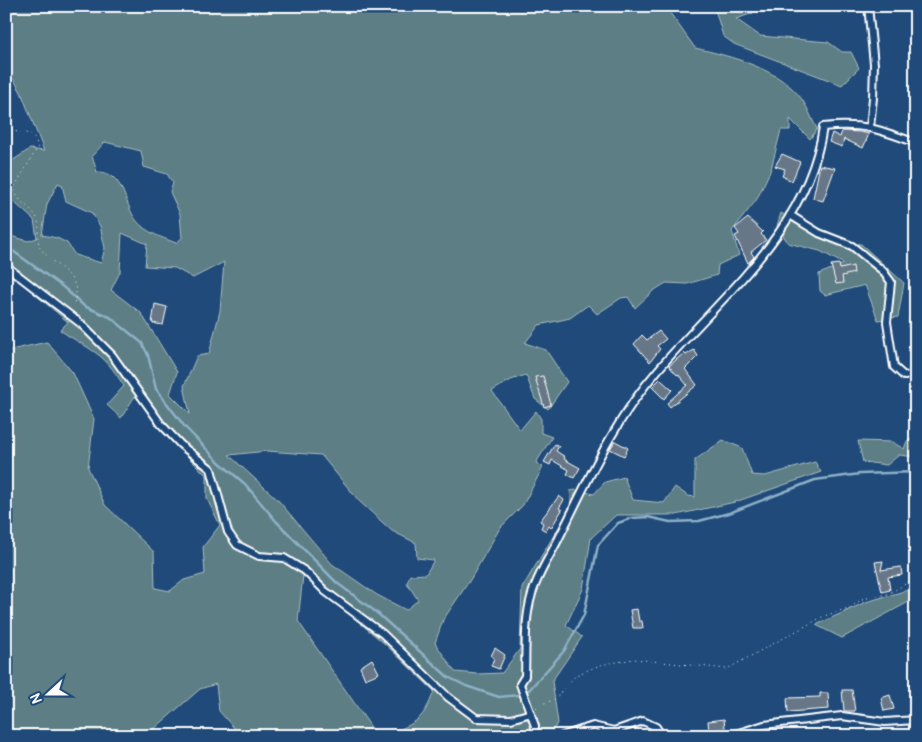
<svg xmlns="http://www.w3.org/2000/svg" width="922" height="742" viewBox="0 0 922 742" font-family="Pangolin,sans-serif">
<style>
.green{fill:#5b7e84;stroke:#adbec2;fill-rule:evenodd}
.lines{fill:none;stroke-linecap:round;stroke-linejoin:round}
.stream{stroke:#8fb1c7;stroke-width:2.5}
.building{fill:#677787;stroke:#fff}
.minor-casing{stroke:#fff;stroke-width:10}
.path{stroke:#fff;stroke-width:1;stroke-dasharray:1 4;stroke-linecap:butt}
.minor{stroke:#1f4a7a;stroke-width:6}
</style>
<rect width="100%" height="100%" fill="#1f4a7a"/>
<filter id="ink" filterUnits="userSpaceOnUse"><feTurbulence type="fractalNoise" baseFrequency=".02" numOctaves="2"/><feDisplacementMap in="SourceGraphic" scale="10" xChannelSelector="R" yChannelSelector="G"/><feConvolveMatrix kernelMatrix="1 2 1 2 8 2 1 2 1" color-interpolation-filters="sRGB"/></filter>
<g filter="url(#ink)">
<g class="green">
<path d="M6 6H665L695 48C730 56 782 69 803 101 809 110 812 120 817 129L810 139 790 119V130H781L771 169 757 199 732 231 739 255 718 265 717 275 687 284 666 283 653 291 635 308 628 297 621 298 597 314 588 305 570 318 539 325 525 343 546 350 567 382 548 409 535 399 526 375 511 380 492 391 520 430 536 411 541 419V433L552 437 536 463 543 467 523 505 500 528 470 580 443 620 435 643 455 672 478 674 502 673 520 649 522 588 568 512 571 500 570 491 576 490 594 494 605 482 624 477 633 500 664 503 675 487 688 496 695 497V460L723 440 742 448 752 475 765 476 815 462 821 472 735 502 676 515H616L591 538 583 589 566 625 582 637 552 681 558 723 548 736H383C413 724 423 723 434 691L385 644 303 575 298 621 377 736H241L219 711 216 684 200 689 146 736H6V351L47 342 73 373 94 419 88 468 105 505 154 552 155 588 170 591 184 580 205 574 203 547 220 525 207 499V476L173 442 135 396 121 418 107 405 124 386C116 374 109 362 96 353 84 344 72 339 60 330L68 322 6 270V228L11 236 28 241 37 238 34 220 6 195V165L30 149 44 151 21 92 6 66ZM105 142 141 151 144 167 167 174 173 183 170 192 180 214 182 238 176 243C161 237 146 233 136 220 124 204 124 171 97 172L92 156ZM58 183 62 185 66 201 92 213 100 226 105 248 101 263 75 255 67 243 57 238 42 235 47 204ZM122 233 147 244 145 266 175 268 193 278 224 262 220 311 209 354 197 356 184 386 190 414 170 394 177 372 141 313 111 290 120 272ZM267 451 321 455 359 501 392 531 416 543 417 558 434 560 426 574 410 575 407 583 418 600 406 610 377 595 332 564 278 500 229 455Z"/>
<path d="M714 6H750L753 13 736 19 760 36 828 42 842 52H851L859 68 842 85 734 44 723 36Z"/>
<path d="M781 213 833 243 861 244 904 283 898 317 878 320 865 285 825 295 820 291 819 274 844 264 820 251 788 243 777 226Z"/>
<path d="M916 437V457L899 455 887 465 863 462 858 441 892 442 904 449 907 441Z"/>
<path d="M916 578V598L842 638 816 625 866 602 908 590Z"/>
</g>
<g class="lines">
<path class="stream" d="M6 246 63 287 84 306 110 317 142 343 148 355 156 389 185 427 218 461 245 484 276 521 337 583 376 612 448 677 466 686 499 697 518 695 529 690 564 651 584 615 598 545 618 523 632 518 648 517 670 522 699 521 729 513 815 480 860 474 916 472"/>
</g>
<g class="building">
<path d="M842 131 860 132 869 134 863 148 844 139 842 147 829 142 832 133 840 137Z"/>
<path d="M782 154 800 162 792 181 782 176 785 169 775 166Z"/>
<path d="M820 165 835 168 823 201 813 198Z"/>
<path d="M748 218 763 232 761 234 766 240 751 252 754 257 748 263 735 236 739 234 735 228Z"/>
<path d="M839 264 840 269 853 266 854 273 842 276 843 283 836 284 831 265Z"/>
<path d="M913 302H916V329L908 327Z"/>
<path d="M155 304 167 307 163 325 152 323Z"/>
<path d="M659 331 666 339 657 346 660 349 650 362 634 344 642 335 647 340Z"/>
<path d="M694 350 698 356 685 369 697 385 670 407 667 403 687 385 678 374 677 375 669 366 684 353 686 355Z"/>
<path d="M543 376 551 405 544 407 535 377Z"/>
<path d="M660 379 672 390 664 399 652 387Z"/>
<path d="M615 441 628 448 624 456 610 449Z"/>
<path d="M555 444 559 446 556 451 565 457 564 459 580 468 574 478 567 474 569 470 552 460 550 465 544 462Z"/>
<path d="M559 496 564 500 559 508 562 510 551 528 549 526 546 531 541 528 543 523 540 521Z"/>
<path d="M883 561 881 570 901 567 902 575 888 577 890 590 882 592 875 562Z"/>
<path d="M637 609 639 621H642L643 628H633L630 610Z"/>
<path d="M495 648 505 655 499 669 491 666 494 658 491 656Z"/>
<path d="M372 659 379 673 365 679 360 667Z"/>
<path d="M842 690H852L855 711H844Z"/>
<path d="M820 693H828L829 709 788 712 787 698 820 697Z"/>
<path d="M890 695 894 709 884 711 881 698Z"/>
<path d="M724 719 725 728 715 729 716 733 709 734 708 721Z"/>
</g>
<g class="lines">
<defs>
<g id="minor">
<path d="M868 6 874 64 873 98 870 127"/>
<path d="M790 215 819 233 852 246 883 271 891 282 887 322 894 367 904 376 916 375"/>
<path d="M6 266 80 323 112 355 161 424 181 445 211 469 228 532 237 545 259 556 284 558 305 571 325 591 383 634 448 697 476 718 511 719 531 713"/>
<path d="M534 736 535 726 520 684 525 676C526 649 524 620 532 594 538 573 551 555 560 536 589 478 615 419 658 370 721 296 808 230 823 127 864 123 878 129 916 143"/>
<path d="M562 736 593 726 614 731 643 721 656 727 662 736"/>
<path d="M729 736 764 725 842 716 885 722 916 720"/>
</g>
</defs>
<use href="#minor" class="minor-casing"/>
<g class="path">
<path d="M6 130 31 134 36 141 38 147 14 188C17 203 31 206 37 218 41 227 36 236 39 244 46 267 87 270 73 307"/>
<path d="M536 708 541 704 554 700 576 675 600 665 634 659 727 669 824 616 851 607 862 599 888 594 916 578"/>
</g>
<use href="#minor" class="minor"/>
</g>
</g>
<rect width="922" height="742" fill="none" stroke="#1f4a7a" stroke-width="25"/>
<rect x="12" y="12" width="897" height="717" fill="none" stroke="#fff" stroke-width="2" filter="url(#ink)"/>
<g transform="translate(48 694) rotate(249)" stroke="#1f4a7a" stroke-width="4" paint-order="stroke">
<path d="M0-4L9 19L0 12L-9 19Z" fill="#ffffff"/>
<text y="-8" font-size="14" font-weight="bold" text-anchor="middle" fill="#ffffff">N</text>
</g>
</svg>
